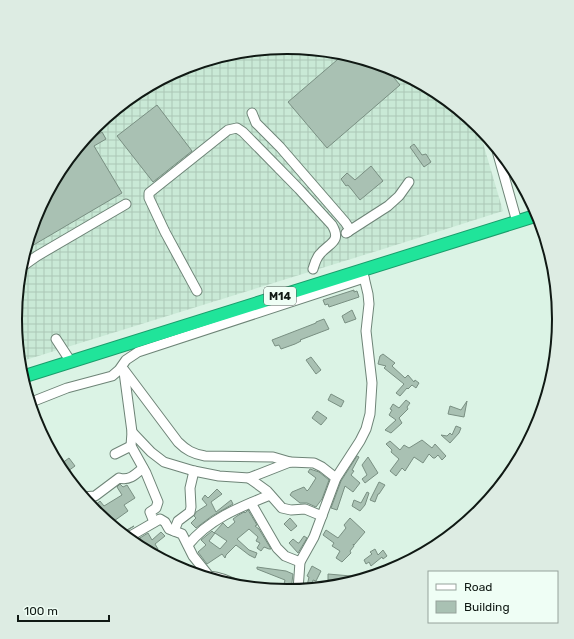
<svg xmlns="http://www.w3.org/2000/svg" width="574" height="639" viewBox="0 0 574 639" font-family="Rubik,sans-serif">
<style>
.industrial{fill:url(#industrial-grid)}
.building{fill:#a9c1b3;stroke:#798f82;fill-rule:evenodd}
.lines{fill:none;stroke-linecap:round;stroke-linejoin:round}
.minor-casing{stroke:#6e8477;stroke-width:11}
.highway-casing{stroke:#1a9d6b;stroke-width:14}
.minor{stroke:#fff;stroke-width:9}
.highway{stroke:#20e49a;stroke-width:12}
.labels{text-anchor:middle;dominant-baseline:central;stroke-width:3;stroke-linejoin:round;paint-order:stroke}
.shield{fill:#effef5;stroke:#535e58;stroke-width:1}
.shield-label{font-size:11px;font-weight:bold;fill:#101914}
.rim{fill:none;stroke:#101914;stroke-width:2}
</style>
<defs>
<pattern id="industrial-grid" width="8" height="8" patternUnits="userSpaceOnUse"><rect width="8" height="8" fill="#c9e9d6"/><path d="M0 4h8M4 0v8" fill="none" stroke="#acc7b7"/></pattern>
</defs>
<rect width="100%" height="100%" fill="#dbf3e5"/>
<path class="industrial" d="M287 48 340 53 391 68 438 93 478 126 503 211 380 250 19 362 15 319 20 266 36 215 61 168 95 127 136 93 183 68 234 53Z"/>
<g class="building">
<path d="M344 54 384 66 400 85 327 148 288 102Z"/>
<path d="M157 105 192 151 153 182 117 136Z"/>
<path d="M102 132 106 139 94 146 122 193 25 250 36 215 61 168 88 136 90 139Z"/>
<path d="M414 144 422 155 426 154 431 162 424 167 410 147Z"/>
<path d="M371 166 383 181 360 200 348 185 346 186 341 179 347 173 355 180Z"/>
<path d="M354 290V292L357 291 359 297 329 307 328 304 325 305 323 300Z"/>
<path d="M352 310 356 319 345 323 342 316Z"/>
<path d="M324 319 329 329 300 340 301 341 295 344 281 349 279 345 275 346 272 340 316 323V322Z"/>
<path d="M383 354 395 363 392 366 405 378 408 375 414 382 415 380 419 383 416 388 412 385 408 389 407 388 400 396 396 393 404 384 384 368 386 366 378 364 380 356Z"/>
<path d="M311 357 321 370 316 374 306 360Z"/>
<path d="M331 394 344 401 341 407 328 400Z"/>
<path d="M406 400 410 403 407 407 408 409 399 418 402 423 391 433 385 430 396 420 389 415 392 410 390 409 393 404 399 408Z"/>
<path d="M467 401 464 417 448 414 450 406 461 410Z"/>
<path d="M317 411 327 418 321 425 312 418Z"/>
<path d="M456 426 461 428 459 433 450 443 441 435 447 436 450 433 452 435Z"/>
<path d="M422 440 432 448 435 444 446 456 442 460 438 455 435 458H433L429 454 423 463 414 457 405 471 402 468 396 476 390 471 399 459 391 452 392 450 386 444 390 441 400 450 404 445 409 448Z"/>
<path d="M357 456 359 457 352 470 354 471 351 475 360 483 353 492 345 486 337 510 331 508 341 481Z"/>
<path d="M368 457 378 473 365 483 362 479 367 475 362 465Z"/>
<path d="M69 458 75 466 64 474 58 466Z"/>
<path d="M310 469 319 472 329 480 322 499 316 507 307 503H300L290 495 292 492 304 487 307 491 309 489 316 478 308 472Z"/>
<path d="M379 482 385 485 379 494H378L375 502 370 500Z"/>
<path d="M120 484 123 487 127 485 135 498 124 505 128 511 114 521 123 532 134 526 122 534 105 520 106 519 98 511 96 513 92 508 100 501 104 506 122 495 117 487Z"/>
<path d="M217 489 222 494 211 502 216 512 231 500 233 504 212 516 196 528 191 523 196 518 194 516 196 512 207 505 202 499 205 495 208 498Z"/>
<path d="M367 492 369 493 365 505 360 511 352 506 354 500 361 503Z"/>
<path d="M248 510 257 525 255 526 259 529 271 549H269L264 547 261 551 257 548 260 543 256 541 258 537 249 529 237 539 249 550 257 553 255 558 249 555 236 545 226 555 225 558 222 554 207 564 198 552 206 545 201 540 212 531 214 533 223 523 228 528 235 522 233 519 237 516 244 512 245 513ZM215 533 227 541 220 549 209 541Z"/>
<path d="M290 518 297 526 291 531 284 524Z"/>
<path d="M350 518 365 532 354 545 353 544 354 546 350 551 351 553 342 562 336 558 340 551 332 546 334 543 323 535 326 530 338 538 346 528 344 525Z"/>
<path d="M161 532 165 536 155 544 158 549 152 553 151 552 149 553 143 549 140 538 135 541 148 533 152 540Z"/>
<path d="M304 536 307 538 298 553 289 543 293 539 298 543H299Z"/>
<path d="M375 549 378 555 383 550 387 556 383 559 382 557 371 566 369 562 366 564 364 560 372 554 370 552Z"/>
<path d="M312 566 321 571 316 581 313 580 311 589 306 590 309 577 307 576Z"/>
<path d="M257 567 286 571 293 574 291 590 283 588 285 580 257 569Z"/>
<path d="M328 574 351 576V581L328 580Z"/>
</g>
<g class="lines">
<defs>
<g id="minor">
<path d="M252 113 256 123 280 147 345 222 349 228 348 232"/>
<path d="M496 147 517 222"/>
<path d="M346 233 388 206 399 196 409 182"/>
<path d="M20 268 37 256 126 204"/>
<path d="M197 291 165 232 149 198V193L228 130 237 128 243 132 299 189 332 225C342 242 329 243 320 254 316 258 315 263 313 269"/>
<path d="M56 339 71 362"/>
<path d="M124 370 178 442C186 450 193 454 205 456L273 457 290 462"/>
<path d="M124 372 132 432 131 446 146 473 158 502 156 508 150 512 154 522"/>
<path d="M29 403 67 388 112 376 119 370 126 360 138 352 364 278"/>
<path d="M132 432 151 452 164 462 194 471 219 476 249 478 290 462 314 463 322 467 336 478"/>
<path d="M115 454 131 446"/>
<path d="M249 478 267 491 282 508 291 510 305 509 322 516"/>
<path d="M82 497 95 496 119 478C129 481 135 475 143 468"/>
<path d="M251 503 277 548 285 556 300 562"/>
<path d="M174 531 178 521 190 512 191 507 190 488 194 471"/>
<path d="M127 538 160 519 165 522 169 529 182 534 193 556 209 576C221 577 230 581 240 587"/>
<path d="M188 545C209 519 240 507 270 495"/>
<path d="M298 590 300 562 314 537 336 478 360 441 366 429 370 414 372 383 366 331 369 304 368 294 363 273"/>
</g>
<path id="highway" d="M22 377 538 215"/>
</defs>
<use href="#minor" class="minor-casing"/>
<use href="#highway" class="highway-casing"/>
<use href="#minor" class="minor"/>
<use href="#highway" class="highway"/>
</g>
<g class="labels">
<rect class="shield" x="264" y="287" width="32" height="18" rx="3"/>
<g class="shield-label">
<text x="280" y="296">M14</text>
</g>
</g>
<path d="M0 0H574V639H0ZM22 319a265 265 0 1 1 530 0a265 265 0 1 1-530 0Z" fill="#ddece3" fill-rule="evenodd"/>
<path class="rim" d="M22 319a265 265 0 1 1 530 0a265 265 0 1 1-530 0Z"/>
<rect x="428" y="571" width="130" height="52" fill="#effef5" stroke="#96a29b"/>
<rect x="436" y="584" width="20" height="6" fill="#ffffff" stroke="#96a29b"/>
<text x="464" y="591" font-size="12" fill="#101914">Road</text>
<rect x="436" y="601" width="20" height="12" fill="#a9c1b3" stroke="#96a29b"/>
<text x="464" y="611" font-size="12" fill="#101914">Building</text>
<path d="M18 615v6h91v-6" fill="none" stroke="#101914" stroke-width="2"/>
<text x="24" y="615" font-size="12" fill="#101914" stroke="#effef5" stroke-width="3" paint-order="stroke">100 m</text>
</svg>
